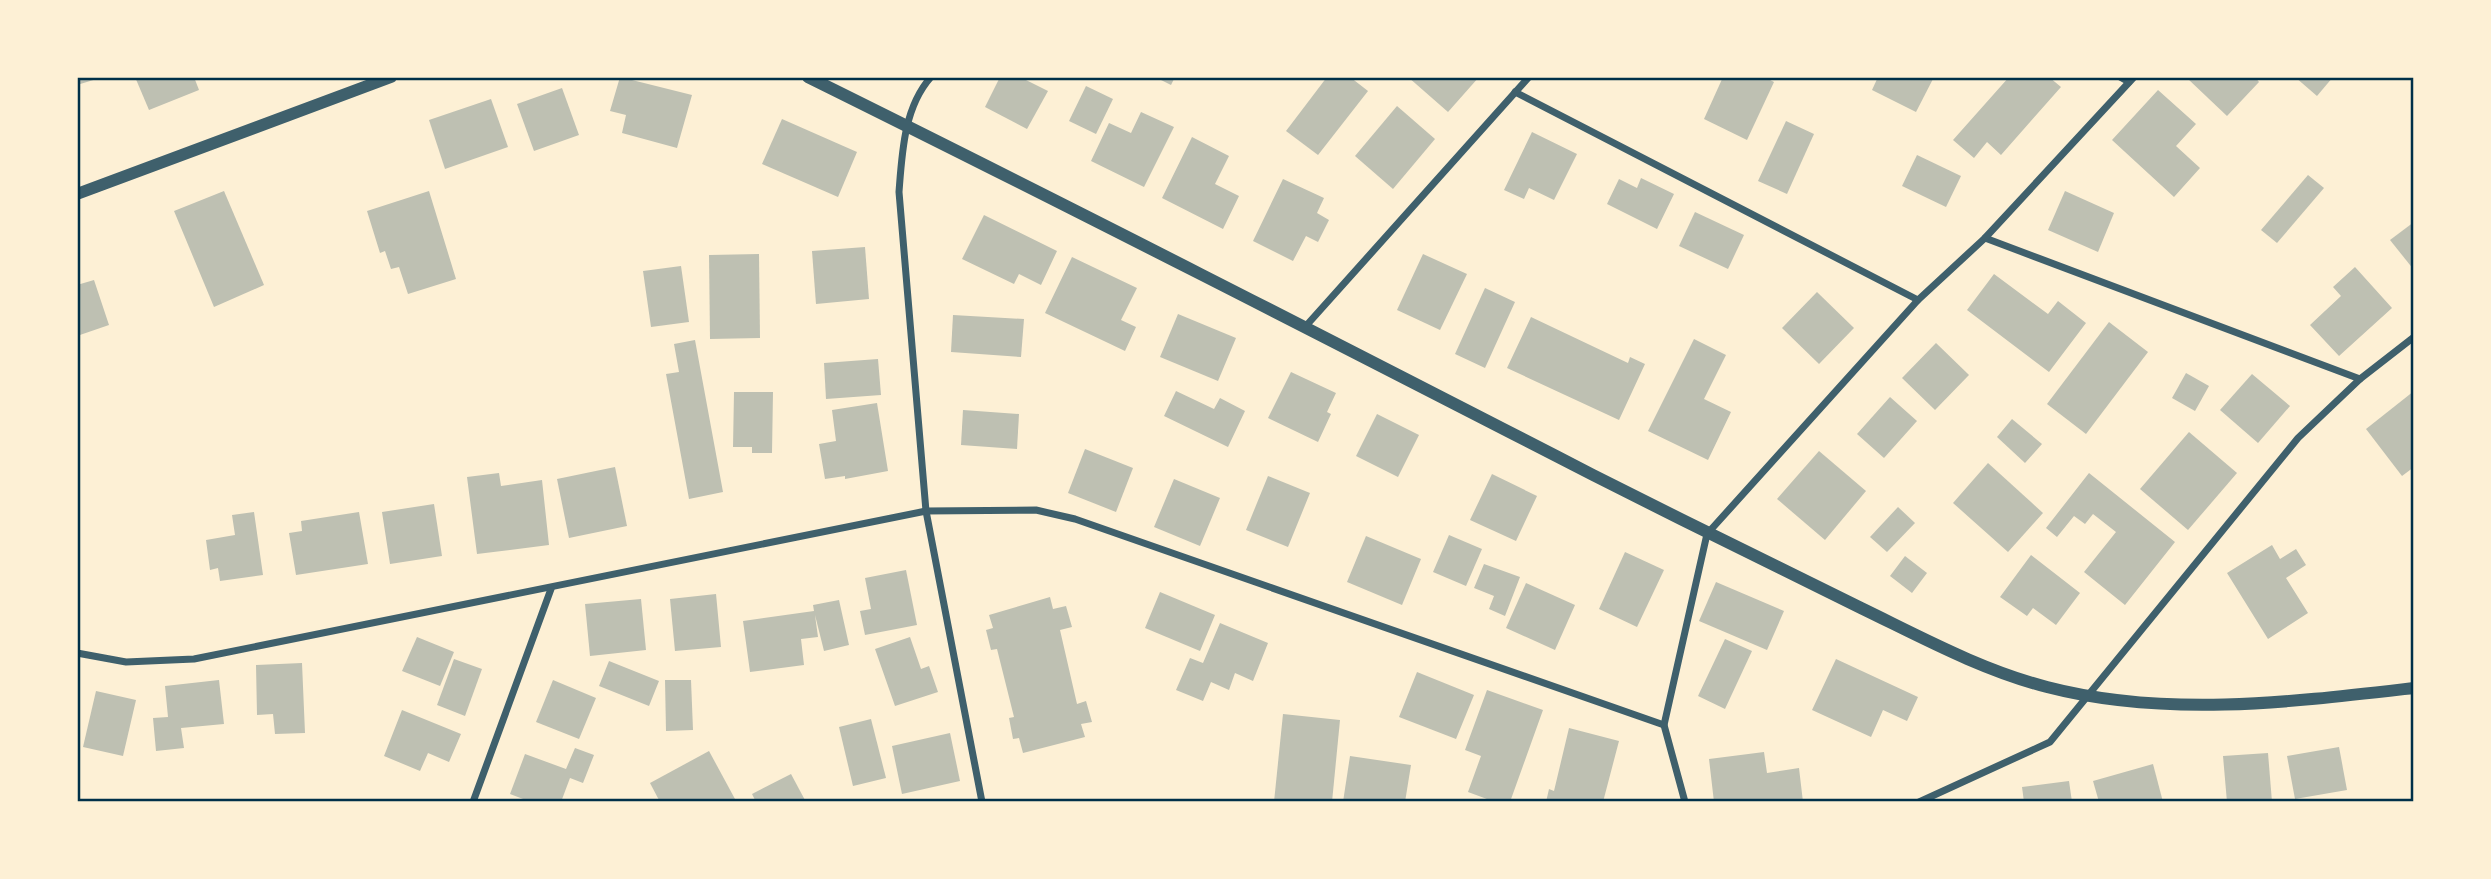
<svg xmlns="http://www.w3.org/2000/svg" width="2491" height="879" viewBox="0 0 2491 879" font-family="'Source Serif 4',serif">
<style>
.building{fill:#bec0b2}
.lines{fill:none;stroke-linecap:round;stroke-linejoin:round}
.minor{stroke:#3f606c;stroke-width:7}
.tertiary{stroke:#3f606c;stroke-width:12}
.neatline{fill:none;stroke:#003049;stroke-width:2.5}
</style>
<rect width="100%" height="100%" fill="#fdf0d5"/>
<g class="building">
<path d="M77 77H99L100 78 77 85Z"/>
<path d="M135 77H194L199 90 149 110Z"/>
<path d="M620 77 692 95 677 148 622 133 626 115 610 111Z"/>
<path d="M1000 77H1020L1048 91 1027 129 985 107Z"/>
<path d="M1155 77H1175L1171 85Z"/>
<path d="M1327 77H1350L1368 91 1318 155 1286 131Z"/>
<path d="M1408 77H1479L1448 112Z"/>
<path d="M1723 77H1764L1774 82 1747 140 1704 119Z"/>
<path d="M1878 77H1934L1916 112 1872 90Z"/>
<path d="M2009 77H2049L2061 87 2001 155 1987 142 1974 158 1953 140Z"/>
<path d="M2190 77H2255L2259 82 2227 116 2188 79Z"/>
<path d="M2295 77H2333L2317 96Z"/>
<path d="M1086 86 1113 99 1096 134 1069 121Z"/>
<path d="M562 88 579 135 534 151 517 104Z"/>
<path d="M2158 90 2196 124 2176 146 2200 168 2174 197 2112 140Z"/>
<path d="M491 99 508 147 445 169 429 120Z"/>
<path d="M1397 106 1435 139 1393 189 1355 156Z"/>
<path d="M1141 112 1174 127 1144 187 1091 161 1109 123 1131 133Z"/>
<path d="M782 119 857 152 838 197 762 164Z"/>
<path d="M1786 121 1814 134 1787 194 1758 181Z"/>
<path d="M1532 132 1577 154 1554 200 1529 188 1524 199 1504 190Z"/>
<path d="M1192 137 1229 156 1215 184 1239 196 1223 229 1162 198Z"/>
<path d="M1917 155 1961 176 1946 207 1902 186Z"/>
<path d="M2308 175 2324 188 2277 243 2261 230Z"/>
<path d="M1641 178 1674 194 1657 229 1607 204 1619 179 1637 188Z"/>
<path d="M1283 179 1324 198 1317 213 1329 220 1318 242 1306 236 1293 261 1253 241Z"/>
<path d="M224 191 264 285 214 307 174 211Z"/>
<path d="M429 191 456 279 408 294 399 267 391 269 385 251 380 253 367 211Z"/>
<path d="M2065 191 2114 213 2098 252 2048 230Z"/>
<path d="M1695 212 1744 235 1728 269 1679 246Z"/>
<path d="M984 215 1057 251 1041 285 1019 274 1014 284 962 259Z"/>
<path d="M2414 222V270L2390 240Z"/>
<path d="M865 247 869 299 816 304 812 251Z"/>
<path d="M759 254 760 338 710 339 709 255Z"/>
<path d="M1423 254 1467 274 1440 330 1397 310Z"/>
<path d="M1072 257 1137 288 1121 320 1136 327 1125 351 1045 313Z"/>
<path d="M681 266 689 322 651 327 643 271Z"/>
<path d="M2355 267 2392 308 2339 356 2310 325 2341 296 2333 287Z"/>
<path d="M1994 274 2048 314 2058 301 2086 323 2049 372 1967 310Z"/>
<path d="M94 280 109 325 77 336V285Z"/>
<path d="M1485 288 1515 302 1485 368 1455 354Z"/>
<path d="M1817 292 1854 328 1819 364 1782 328Z"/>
<path d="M1178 314 1236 338 1218 381 1160 357Z"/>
<path d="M953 315 1024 319 1021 357 951 352Z"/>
<path d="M1531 317 1628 363 1630 357 1645 364 1619 420 1507 368Z"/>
<path d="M2109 322 2148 352 2086 434 2047 404Z"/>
<path d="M1694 339 1726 355 1704 399 1731 412 1708 460 1648 431Z"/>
<path d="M695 340 723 492 689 499 666 374 679 372 674 344Z"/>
<path d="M1936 343 1969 375 1935 410 1902 378Z"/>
<path d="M878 359 881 395 826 399 824 363Z"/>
<path d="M1291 372 1336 393 1327 412 1331 414 1318 442 1268 418Z"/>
<path d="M2186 373 2209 386 2195 411 2172 398Z"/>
<path d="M2252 374 2290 406 2258 443 2220 410Z"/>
<path d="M1176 391 1214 409 1220 398 1245 411 1228 447 1164 416Z"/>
<path d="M2414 391V467L2402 476 2366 429Z"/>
<path d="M734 392H773L772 453H752V447H733Z"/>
<path d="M1890 397 1917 421 1884 458 1857 434Z"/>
<path d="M877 403 888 471 845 479V476L825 479 819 444 836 441 832 410Z"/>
<path d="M963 410 1019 414 1017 449 961 445Z"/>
<path d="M1377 414 1419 435 1398 477 1356 456Z"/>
<path d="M2012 419 2042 444 2025 463 1997 437Z"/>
<path d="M2189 432 2237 473 2188 530 2140 489Z"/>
<path d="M1085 449 1133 468 1116 512 1068 493Z"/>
<path d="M1819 451 1866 491 1825 540 1777 499Z"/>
<path d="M1988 463 2043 513 2008 552 1953 503Z"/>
<path d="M615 467 627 526 569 538 557 479Z"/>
<path d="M499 473 501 486 542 480 549 545 477 554 467 477Z"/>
<path d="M2089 473 2175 542 2125 605 2084 572 2116 532 2093 514 2085 524 2074 516 2057 537 2046 528Z"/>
<path d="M1492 474 1537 496 1516 541 1470 520Z"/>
<path d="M1268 476 1310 493 1288 547 1246 530Z"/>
<path d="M1174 479 1220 498 1200 546 1154 527Z"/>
<path d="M434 504 442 556 390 564 382 512Z"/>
<path d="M1898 507 1915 523 1887 552 1870 537Z"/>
<path d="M254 512 263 575 220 581 218 568 210 570 206 540 235 535 232 515Z"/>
<path d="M359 512 368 564 296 575 289 533 302 531 301 521Z"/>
<path d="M1449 535 1482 549 1466 586 1433 572Z"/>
<path d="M1366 536 1421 559 1402 605 1347 582Z"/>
<path d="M2272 545 2280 559 2296 549 2306 565 2286 578 2308 613 2268 639 2227 573Z"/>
<path d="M1625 552 1664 570 1637 627 1599 609Z"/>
<path d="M2031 555 2080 593 2056 625 2033 608 2027 616 2000 597Z"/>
<path d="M1905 556 1927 573 1912 593 1890 576Z"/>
<path d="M1484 564 1520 577 1505 616 1489 609 1494 596 1474 588Z"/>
<path d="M906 570 917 625 865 635 860 611 871 609 865 578Z"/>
<path d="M1716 582 1784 611 1767 650 1699 621Z"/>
<path d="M1526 583 1575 605 1555 650 1506 628Z"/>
<path d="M1160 592 1215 615 1200 651 1145 628Z"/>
<path d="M716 594 721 647 675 651 670 599Z"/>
<path d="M1050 597 1053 609 1066 606 1072 627 1060 630 1077 704 1086 701 1092 722 1081 724 1085 737 1023 753 1019 738 1013 739 1009 718 1014 717 997 649 991 650 986 630 993 628 989 615Z"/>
<path d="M641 599 646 650 590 656 585 604Z"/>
<path d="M839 600 849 645 824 651 815 615 818 637 801 639 804 665 750 672 743 621 814 611 813 605Z"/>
<path d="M1220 623 1268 643 1253 681 1235 673 1229 690 1211 682 1203 701 1176 690 1190 658 1203 663Z"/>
<path d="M417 637 454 652 440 686 402 671Z"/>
<path d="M910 637 921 669 929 666 938 692 895 706 875 649Z"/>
<path d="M1725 639 1752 651 1725 709 1698 696Z"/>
<path d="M454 659 482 669 465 716 437 705Z"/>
<path d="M1836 659 1918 697 1907 721 1883 710 1871 737 1812 710Z"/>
<path d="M609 661 659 681 649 706 599 686Z"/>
<path d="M302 663 305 733 275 734 273 714 257 715 256 665Z"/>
<path d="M1417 672 1474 695 1456 739 1399 717Z"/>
<path d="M219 680 224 724 181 728 184 748 156 751 153 718 168 717 165 686Z"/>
<path d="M553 680 596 698 579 739 536 722Z"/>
<path d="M665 680H691L693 730 666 731Z"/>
<path d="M1487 690 1543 710 1510 802H1495L1468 792 1481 756 1465 750Z"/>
<path d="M96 691 136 700 123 756 83 747Z"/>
<path d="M402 710 461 734 449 762 428 753 420 771 384 756Z"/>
<path d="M1283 714 1340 720 1332 802H1274Z"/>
<path d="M871 719 886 778 853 786 839 727Z"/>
<path d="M1569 728 1619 741 1603 802H1546L1549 789 1554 791Z"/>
<path d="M950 733 960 781 902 794 892 746Z"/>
<path d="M2339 747 2347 790 2295 799 2287 756Z"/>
<path d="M575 748 594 755 583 783 570 778 561 802H531L510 794 525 754 566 769Z"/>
<path d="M709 751 735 799 730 802H660L650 783Z"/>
<path d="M1764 752 1767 773 1799 768 1803 802H1747L1746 799 1714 802 1709 759Z"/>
<path d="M2268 753 2272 802H2227L2223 756Z"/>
<path d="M1350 756 1411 765 1405 802H1343Z"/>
<path d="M2153 764 2163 802H2099L2093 781Z"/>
<path d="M791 774 806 802H756L752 794Z"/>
<path d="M2069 781 2072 802H2024L2022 787Z"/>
</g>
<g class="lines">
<g class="minor">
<path d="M931 77C904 107 902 153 899 192L926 511 982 802"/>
<path d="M2120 77 2129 82"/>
<path d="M1515 92 1918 300"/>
<path d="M1985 238 2360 379"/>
<path d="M1305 327 1529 77"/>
<path d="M77 653 126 662 194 659 926 511 1036 510 1075 519 1664 725"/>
<path d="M473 802 551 589"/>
<path d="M1685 802 1664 725 1707 534 1918 300 1985 238 2134 77"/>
<path d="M1919 802 2050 742 2298 438 2360 379 2414 337"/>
</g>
<g class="tertiary">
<path d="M808 77C1071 207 1332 341 1593 475 1682 520 1771 564 1861 608 1921 637 1981 670 2047 687 2166 718 2293 702 2414 688"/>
<path d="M77 194 391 77"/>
</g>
</g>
<rect width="2491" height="879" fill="none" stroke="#fdf0d5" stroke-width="158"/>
<rect x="79" y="79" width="2333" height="721" class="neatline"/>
</svg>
